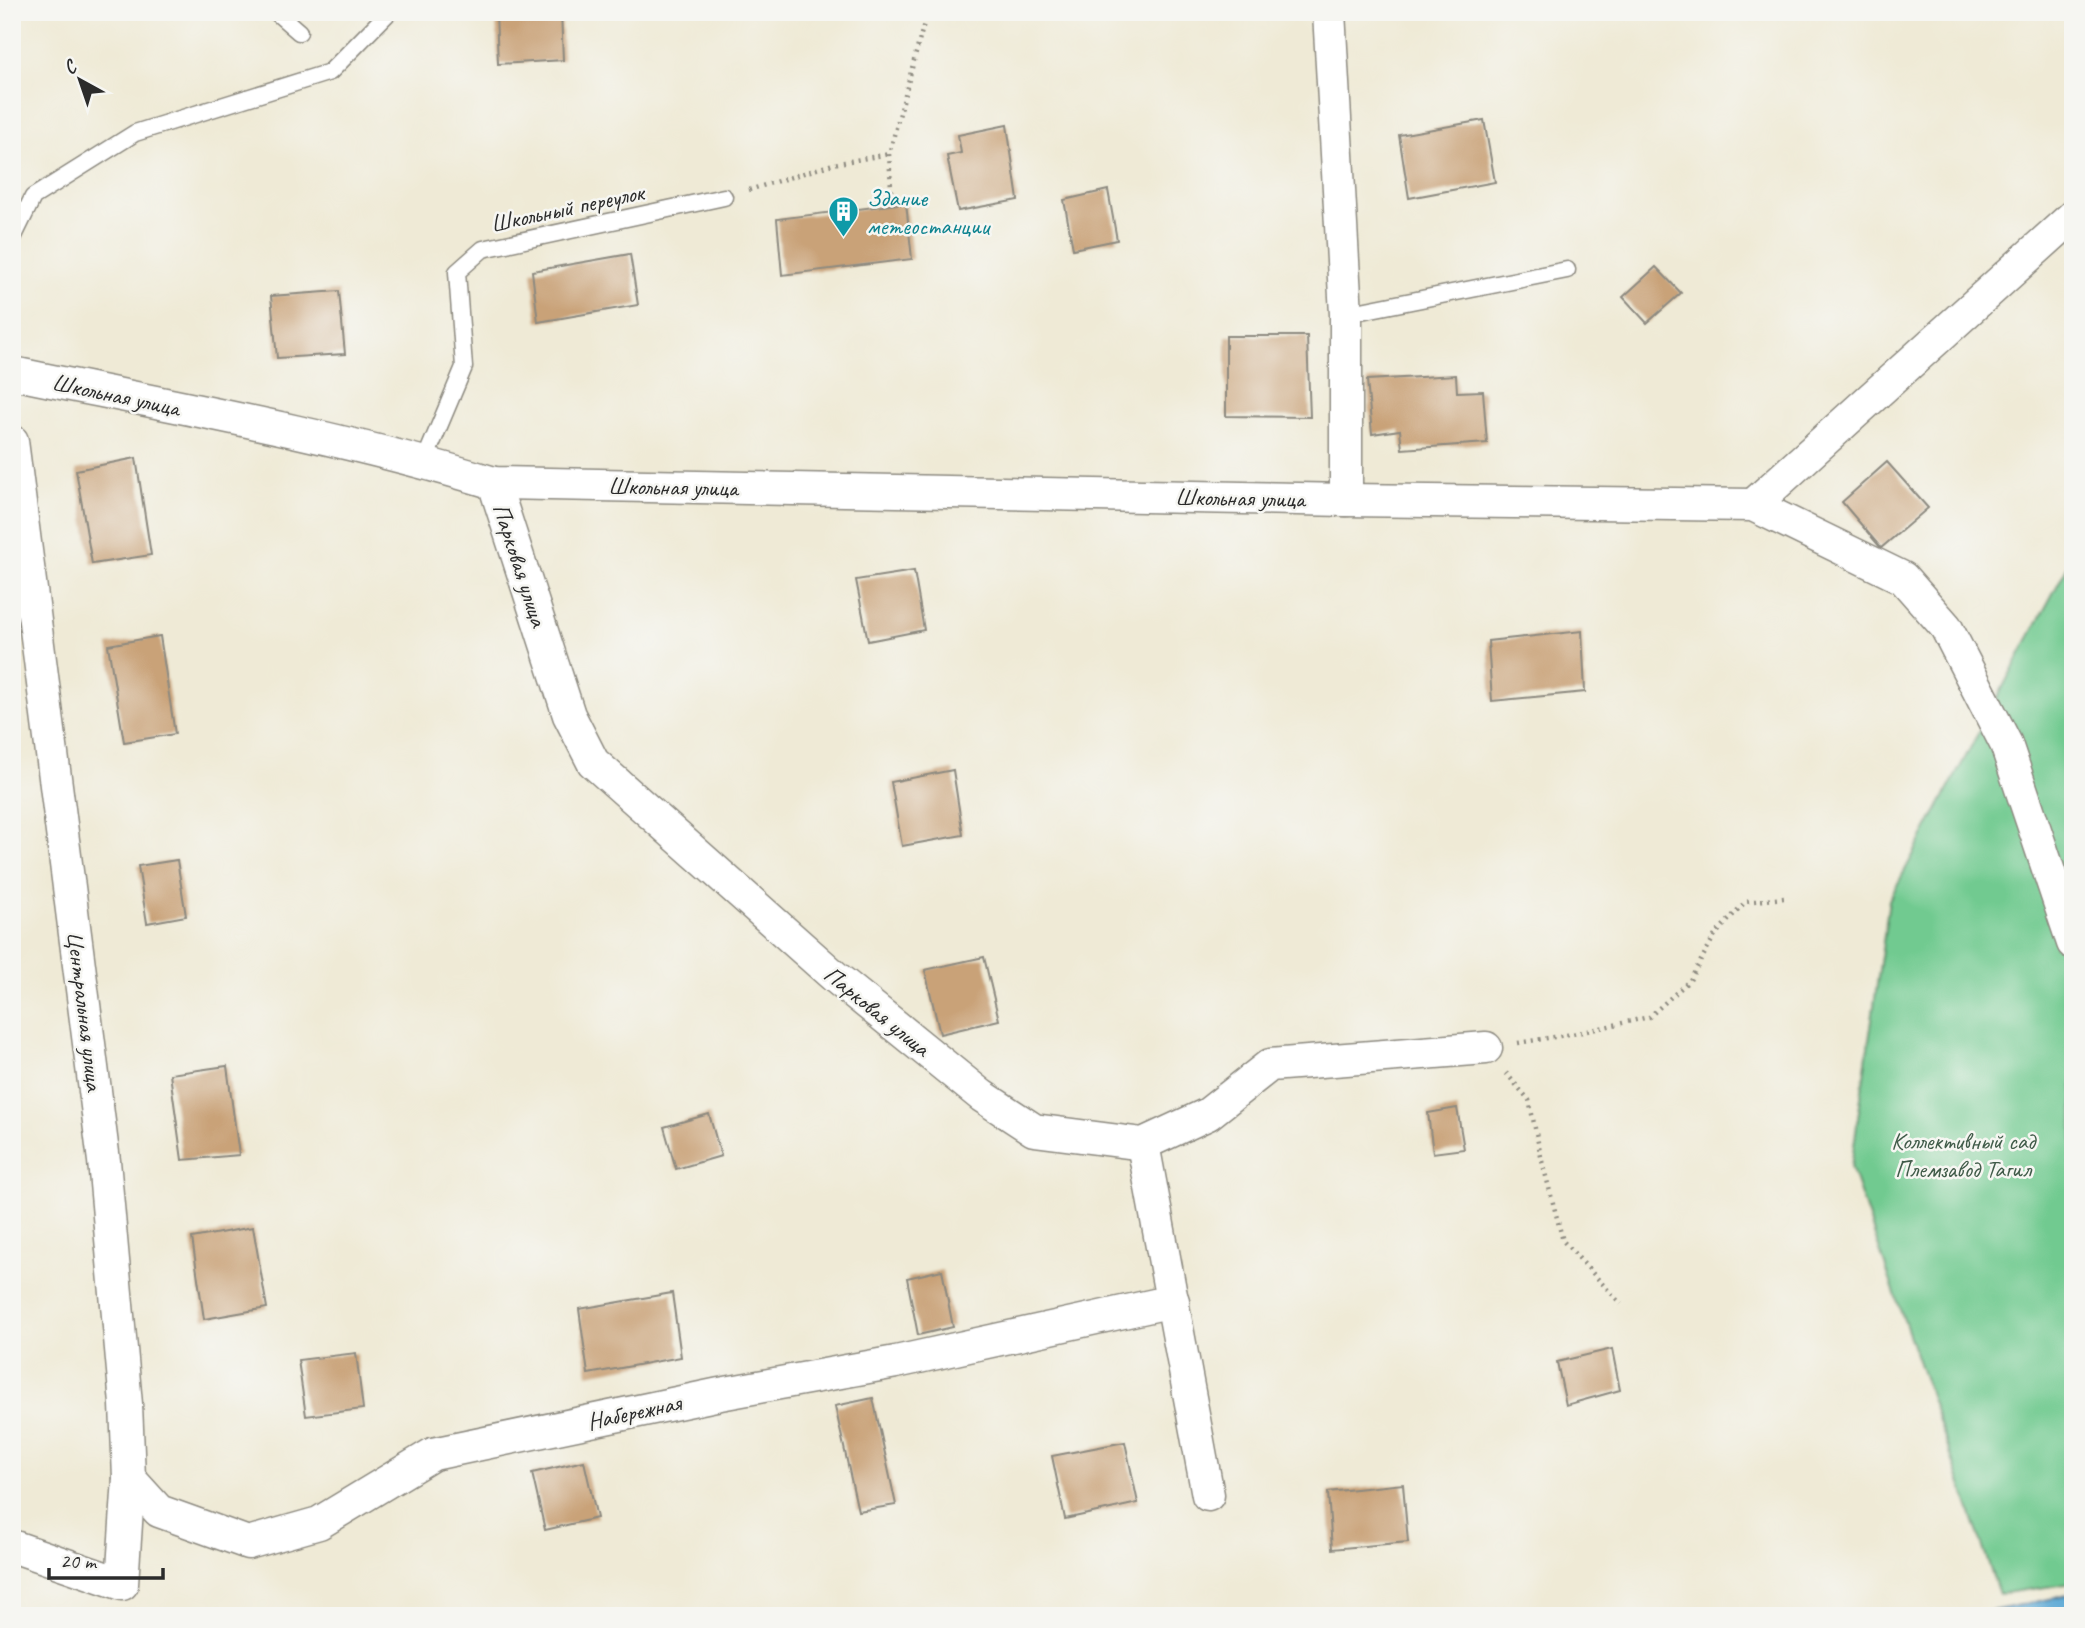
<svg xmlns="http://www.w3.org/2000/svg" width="2085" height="1628" viewBox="0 0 2085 1628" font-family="Caveat,sans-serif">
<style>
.green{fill:#71ca90;stroke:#4e7a5e;stroke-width:2}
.water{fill:#5eaad6;stroke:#446a80;stroke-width:2}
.building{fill:#c9a278}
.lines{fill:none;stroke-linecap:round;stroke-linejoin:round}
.service-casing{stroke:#8d8a80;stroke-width:19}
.minor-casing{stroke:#8d8a80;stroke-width:35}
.path{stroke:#8d8a80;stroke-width:4.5;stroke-dasharray:2 5;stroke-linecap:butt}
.service{stroke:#fff;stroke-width:16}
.minor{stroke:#fff;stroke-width:32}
.labels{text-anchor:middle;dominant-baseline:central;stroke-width:5;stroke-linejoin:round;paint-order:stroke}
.culture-label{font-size:24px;fill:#0d838f;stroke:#f6f6f2;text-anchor:start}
.street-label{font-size:24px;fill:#2b2b2b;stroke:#f6f6f2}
.park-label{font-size:24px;fill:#405b49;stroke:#f6f6f2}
</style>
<rect width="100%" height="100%" fill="#f6f6f2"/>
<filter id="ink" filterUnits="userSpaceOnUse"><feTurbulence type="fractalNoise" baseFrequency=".0143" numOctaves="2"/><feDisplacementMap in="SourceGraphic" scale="14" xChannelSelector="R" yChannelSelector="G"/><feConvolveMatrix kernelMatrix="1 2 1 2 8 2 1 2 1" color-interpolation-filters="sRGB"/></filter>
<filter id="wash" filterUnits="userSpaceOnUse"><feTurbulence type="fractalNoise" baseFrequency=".00686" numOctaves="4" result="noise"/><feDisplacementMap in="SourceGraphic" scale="28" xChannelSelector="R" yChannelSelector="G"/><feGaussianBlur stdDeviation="1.57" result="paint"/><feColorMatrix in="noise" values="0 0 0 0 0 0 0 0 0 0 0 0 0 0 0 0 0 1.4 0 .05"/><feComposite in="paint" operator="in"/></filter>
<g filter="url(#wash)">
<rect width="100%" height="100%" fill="#efead6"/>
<path class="green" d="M2073 556V1583L1999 1594 1851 1167 1889 900Z"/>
<path class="water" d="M2073 1594V1616H1967Z"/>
<g id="blocks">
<g class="building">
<path d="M496 12H561L563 60 498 64Z"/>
<path d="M1484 120 1495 182 1409 198 1399 135Z"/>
<path d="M1007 125 1018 200 958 211 947 156 961 153 958 135Z"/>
<path d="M1108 190 1117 240 1073 249 1064 200Z"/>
<path d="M906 203 912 259 782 275 777 219Z"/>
<path d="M630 254 638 305 538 322 532 271Z"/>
<path d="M1656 267 1681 293 1647 323 1623 297Z"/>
<path d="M339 291 345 354 277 358 271 296Z"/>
<path d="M1226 336H1307L1310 417 1226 416Z"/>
<path d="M1456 375 1457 392 1483 391 1487 443 1402 449 1400 430 1372 434 1367 380Z"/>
<path d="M136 458 151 555 92 564 76 470Z"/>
<path d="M1887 462 1928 508 1881 548 1842 502Z"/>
<path d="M914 571 924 630 868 641 856 580Z"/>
<path d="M1582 631 1585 692 1492 701 1488 641Z"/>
<path d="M160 636 175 734 124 742 108 645Z"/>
<path d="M953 770 963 835 902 846 891 782Z"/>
<path d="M177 860 186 916 147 923 138 866Z"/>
<path d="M984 957 999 1020 940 1034 925 970Z"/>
<path d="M227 1066 239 1155 182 1160 170 1074Z"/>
<path d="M1457 1108 1464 1149 1433 1153 1428 1113Z"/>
<path d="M709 1114 721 1156 676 1169 664 1127Z"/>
<path d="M253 1227 267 1308 204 1319 192 1238Z"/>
<path d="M942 1270 953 1327 918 1335 907 1278Z"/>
<path d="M672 1293 681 1357 588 1374 579 1309Z"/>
<path d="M1612 1349 1620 1390 1566 1405 1557 1362Z"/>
<path d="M356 1353 363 1409 306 1416 298 1360Z"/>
<path d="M873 1398 896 1505 858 1511 835 1406Z"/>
<path d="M1125 1442 1138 1503 1065 1519 1052 1456Z"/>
<path d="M584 1461 597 1518 545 1530 532 1473Z"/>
<path d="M1403 1484 1408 1542 1332 1549 1328 1492Z"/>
</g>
</g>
</g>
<g filter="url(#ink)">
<use href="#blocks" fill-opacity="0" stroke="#8d8a80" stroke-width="2"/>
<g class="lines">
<defs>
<g id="service">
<path d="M276 12 299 32"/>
<path d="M12 240 33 197 135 133 330 72 389 12"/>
<path d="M1346 314 1567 270"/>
<path d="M424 462 464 367 457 272 483 249 724 197"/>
</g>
<g id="minor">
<path d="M1329 12 1346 314V500"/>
<path d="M12 373C173 406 336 435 494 483L1346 500 1753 505 1903 578 1946 627 2006 744 2073 943"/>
<path d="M12 441 104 1161 126 1404 129 1478 122 1584 12 1546"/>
<path d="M494 483 569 715 593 762 834 976 982 1096 1034 1130 1143 1144 1208 1114 1270 1065 1486 1048"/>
<path d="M1753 505 2073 216"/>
<path d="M1143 1144 1208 1495"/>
<path d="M129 1478 159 1511 248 1543 319 1523 433 1454 720 1394 896 1362 1173 1301"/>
</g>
</defs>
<use href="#service" class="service-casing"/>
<use href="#minor" class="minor-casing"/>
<g class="path">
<path d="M749 190 833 164 889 154"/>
<path d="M892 205 889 154 927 12"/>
<path d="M1518 1043 1578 1033 1649 1017 1690 980 1715 935 1745 902 1784 898"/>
<path d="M1506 1073 1529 1100 1542 1161 1563 1241 1621 1304"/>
</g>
<use href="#service" class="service"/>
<use href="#minor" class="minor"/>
</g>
</g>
<defs>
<symbol id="building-pin" viewBox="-11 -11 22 30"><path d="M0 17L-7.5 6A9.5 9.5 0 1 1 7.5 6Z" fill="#0f9aa8" stroke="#f6f6f2"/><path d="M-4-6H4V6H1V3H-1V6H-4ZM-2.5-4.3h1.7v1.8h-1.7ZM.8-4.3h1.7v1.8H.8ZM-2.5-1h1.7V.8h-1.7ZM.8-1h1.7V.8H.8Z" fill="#fff"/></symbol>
</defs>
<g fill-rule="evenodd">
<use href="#building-pin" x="826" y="194" width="35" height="47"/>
</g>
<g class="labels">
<g class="culture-label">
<text x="867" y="198">Здание<tspan x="867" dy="28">метеостанции</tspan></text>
</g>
<g class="street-label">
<text transform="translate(567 208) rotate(-12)">Школьный переулок</text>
<text transform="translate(116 395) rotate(12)">Школьная улица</text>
<text transform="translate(673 487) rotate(1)">Школьная улица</text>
<text transform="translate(1240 498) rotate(1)">Школьная улица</text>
<text transform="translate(520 565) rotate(72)">Парковая улица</text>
<text transform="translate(85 1011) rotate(83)">Центральная улица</text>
<text transform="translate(877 1011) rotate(39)">Парковая улица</text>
<text transform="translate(634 1412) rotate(-12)">Набережная</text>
</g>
<g class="park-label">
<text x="1963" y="1141">Коллективный сад<tspan x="1963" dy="28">Племзавод Тагил</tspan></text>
</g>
</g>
<rect width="2085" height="1628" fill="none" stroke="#f6f6f2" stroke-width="42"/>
<g transform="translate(80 80) rotate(320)" stroke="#f6f6f2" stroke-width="5" paint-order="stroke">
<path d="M0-5L12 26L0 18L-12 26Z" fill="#2b2b2b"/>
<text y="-10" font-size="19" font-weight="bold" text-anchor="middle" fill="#2b2b2b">С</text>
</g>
<path d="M49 1568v10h114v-10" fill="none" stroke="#2b2b2b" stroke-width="3.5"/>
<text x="60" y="1568" font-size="21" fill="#2b2b2b" stroke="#f6f6f2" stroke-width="5" paint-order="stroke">20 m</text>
</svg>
